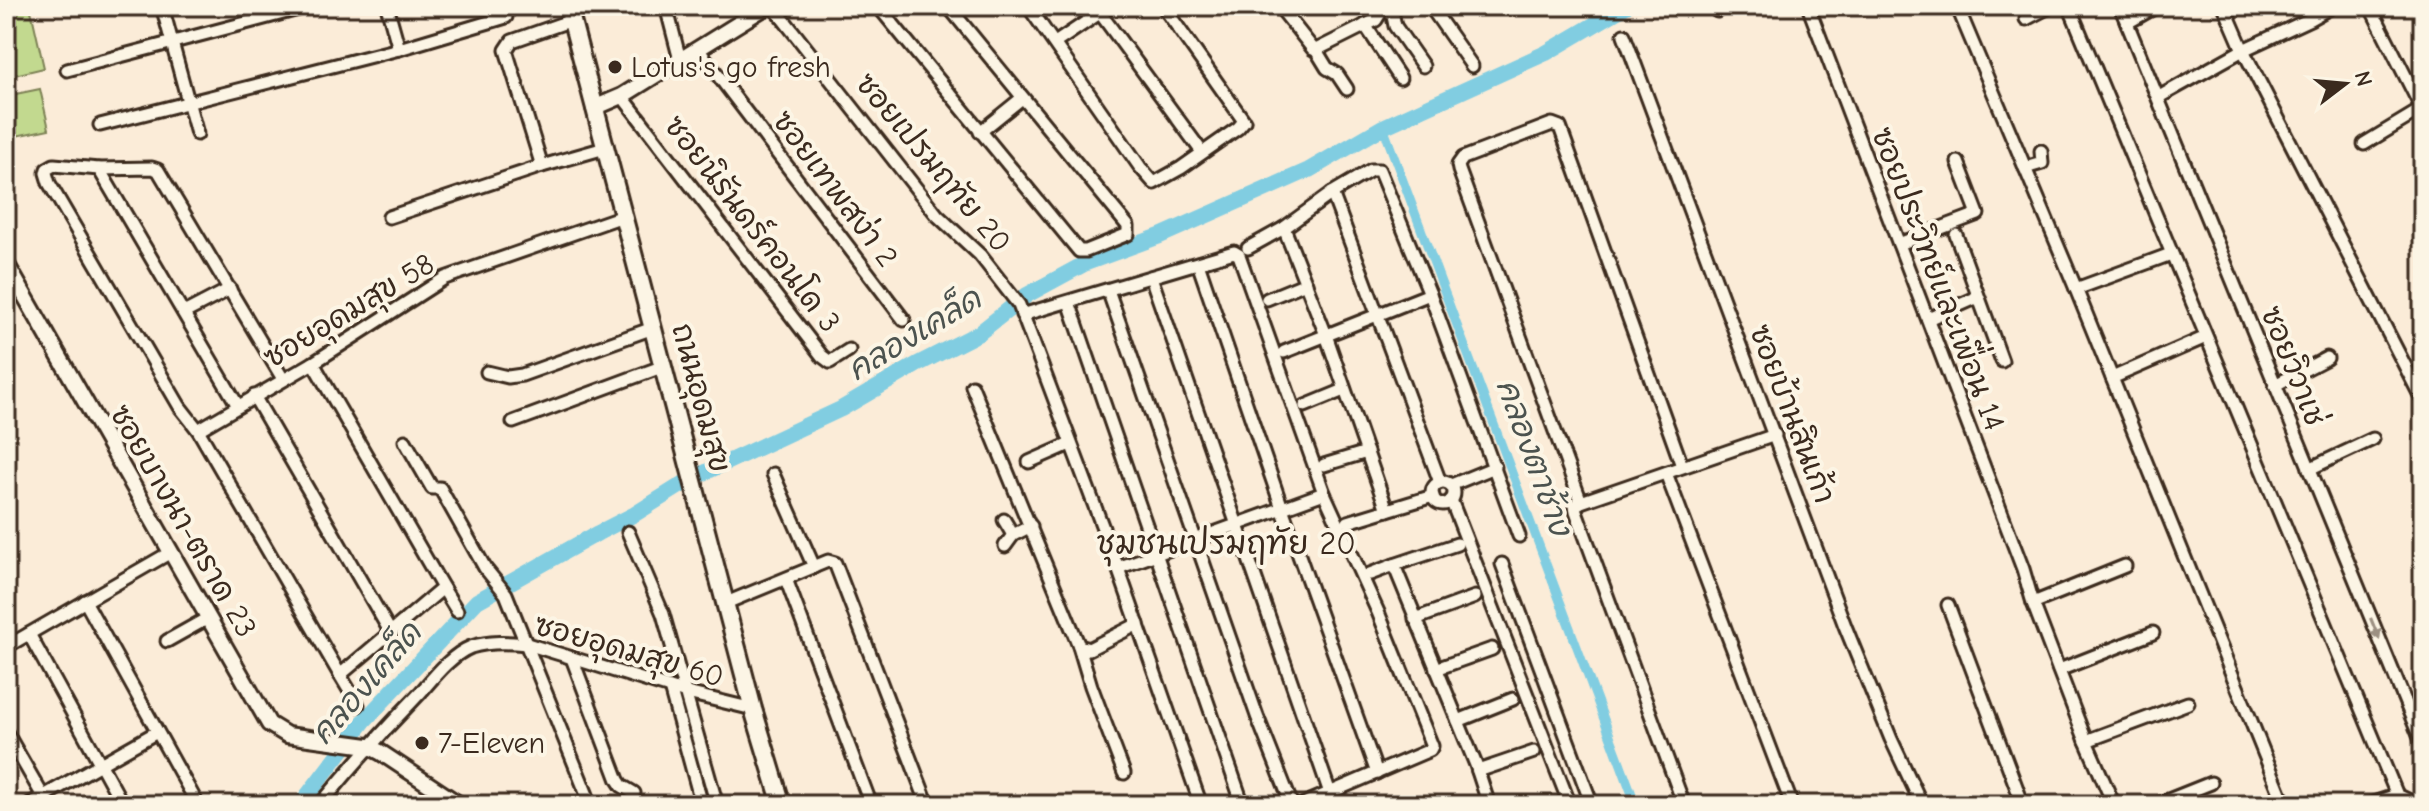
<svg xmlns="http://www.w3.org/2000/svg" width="2429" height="811" viewBox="0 0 2429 811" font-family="'Comic Neue','Playpen Sans Thai',sans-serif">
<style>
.green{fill:#c2d98f;stroke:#7e8256;stroke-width:2}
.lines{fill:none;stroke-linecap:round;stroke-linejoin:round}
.canal{stroke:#81cde1;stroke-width:9}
.river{stroke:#81cde1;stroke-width:16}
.minor-casing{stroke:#3b2a1e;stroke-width:17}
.tertiary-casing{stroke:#3b2a1e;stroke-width:20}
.secondary-casing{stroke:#3b2a1e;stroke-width:22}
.minor{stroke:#fcf5e5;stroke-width:11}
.tertiary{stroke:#fcf5e5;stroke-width:14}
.secondary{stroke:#fcf5e5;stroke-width:16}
.oneway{fill:#9c9082}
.poi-dot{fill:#3b2a1e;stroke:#fcf5e5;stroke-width:3}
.labels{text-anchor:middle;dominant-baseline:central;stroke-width:8;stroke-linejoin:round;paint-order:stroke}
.poi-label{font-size:30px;fill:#3b2a1e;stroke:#fcf5e5;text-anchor:start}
.street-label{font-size:30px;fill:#3b2a1e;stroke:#fcf5e5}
.water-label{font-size:32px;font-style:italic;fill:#4c534f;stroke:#fcf5e5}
.neighbourhood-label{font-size:32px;fill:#3b2a1e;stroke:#fcf5e5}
</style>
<rect width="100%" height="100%" fill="#fbecd8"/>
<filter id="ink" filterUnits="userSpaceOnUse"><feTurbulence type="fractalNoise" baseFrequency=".0125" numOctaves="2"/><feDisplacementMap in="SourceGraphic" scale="16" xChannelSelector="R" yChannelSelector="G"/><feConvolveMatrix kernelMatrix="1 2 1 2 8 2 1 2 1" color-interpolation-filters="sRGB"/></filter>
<g filter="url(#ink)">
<g class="green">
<path d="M6 6H30L44 68 6 77Z"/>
<path d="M40 89 49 129 16 136 6 129V96Z"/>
</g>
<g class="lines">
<path class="canal" d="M1383 127 1636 805"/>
<path class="river" d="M300 805 365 720 477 601 598 533 635 514 691 479 841 409 918 364 979 333 1027 295 1086 263 1160 236 1309 170 1383 127 1546 53 1626 6"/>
<defs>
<g id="minor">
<path d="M162 6 197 134"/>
<path d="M387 6 399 49 506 17"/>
<path d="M666 6 680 60"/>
<path d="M773 6 937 215 980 255 1019 305 1118 568 1201 805"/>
<path d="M878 6 1079 251H1086L1128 234V226L948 6"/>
<path d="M1028 6 1140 167 1154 183 1181 168 1238 128 1244 121 1163 6"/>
<path d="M1095 6 1202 152"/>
<path d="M1279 6 1313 49 1316 50 1376 20 1379 15 1376 6"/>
<path d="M1391 6 1395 26 1423 66"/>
<path d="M1430 6 1472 66"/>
<path d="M1715 6 1717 11"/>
<path d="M1808 6 2023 569 2033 603 2086 741 2114 805"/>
<path d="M1957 6 2076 289 2285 805"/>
<path d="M2069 6 2397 795"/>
<path d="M2120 6 2423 745"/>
<path d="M2224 6 2243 50 2423 401"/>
<path d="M2370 6 2423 111"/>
<path d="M2026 19 2051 6"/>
<path d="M572 20 512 41 506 50 542 166 605 148"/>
<path d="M2127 23 2157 6"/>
<path d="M1365 25 1400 78"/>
<path d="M1624 35 1845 626 1891 739 1922 805"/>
<path d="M1055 43 1110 6"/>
<path d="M698 49 904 320"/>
<path d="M1316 50 1327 68 1337 74 1347 89"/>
<path d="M67 70 310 6"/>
<path d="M622 96 822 356 830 362 849 350"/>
<path d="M2159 97 2243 50 2310 19 2333 6"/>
<path d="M100 125 399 49"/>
<path d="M980 132 1022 98"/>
<path d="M2364 144 2422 109"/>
<path d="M2025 168 2042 163 2041 151"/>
<path d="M99 169 238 406"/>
<path d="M1332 193 1440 482"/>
<path d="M389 217 542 166"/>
<path d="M1284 228 1326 335 1387 510"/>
<path d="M1956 235 2002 361"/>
<path d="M1899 244 1978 214 1958 162"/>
<path d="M1248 248 1284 228 1332 193 1371 170H1379L1430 294 1519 536"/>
<path d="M1198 263 1282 508 1377 773"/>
<path d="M1151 277 1330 793"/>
<path d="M2076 289 2171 254"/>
<path d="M1108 290 1257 716 1292 805"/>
<path d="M1267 299 1306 283"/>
<path d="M1069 302 1243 805"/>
<path d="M184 313 230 289"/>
<path d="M1022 315 1234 252 1239 255 1324 493 1378 612 1432 746 1430 750 1301 805"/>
<path d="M1928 319 1978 297"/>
<path d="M1284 352 1430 294"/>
<path d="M487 372 508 377 522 375 653 328"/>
<path d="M2112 378 2206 337"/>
<path d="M283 379 158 170 152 168 99 169 54 165 47 169 46 173 49 183 180 407 198 430 340 675 443 588 313 363"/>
<path d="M2275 385 2327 358"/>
<path d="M972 386 1079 646 1089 649 1138 624"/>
<path d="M254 396 391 633"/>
<path d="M1305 406 1344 390"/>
<path d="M513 422 664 366"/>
<path d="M198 430 313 363 445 278 623 216"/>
<path d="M405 441 432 488H440L485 568 506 594 591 805"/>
<path d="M1029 462 1070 444"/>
<path d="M1324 465 1367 452"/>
<path d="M1682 466 1560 127 1552 124 1463 158 1458 165 1459 170 1581 502 1575 506 1576 511 1684 805"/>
<path d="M2309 469 2373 439"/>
<path d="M1666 473 1792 805"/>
<path d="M773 474 814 567"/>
<circle cx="1443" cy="493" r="11"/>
<path d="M1451 485 1495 467"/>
<path d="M1451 500 1570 805"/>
<path d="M1581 502 1775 435"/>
<path d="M1004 520 1013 535"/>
<path d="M1348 522 1433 496"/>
<path d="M628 532 663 614 717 805"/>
<path d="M1457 544 1394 565 1476 765 1489 805"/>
<path d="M1005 546 1013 535 1031 526"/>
<path d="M1502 564 1592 805"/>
<path d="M1118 568 1324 493"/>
<path d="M1370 574 1394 565"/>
<path d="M786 579 871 805"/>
<path d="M443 588 457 611"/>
<path d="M85 601 198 805"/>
<path d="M726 603 828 561 835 563 928 805"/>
<path d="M2033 603 2125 566"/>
<path d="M1948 605 2023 805"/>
<path d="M1415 619 1475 597"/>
<path d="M29 634 123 805"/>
<path d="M167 641 208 618"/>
<path d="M1079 646 1091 686 1124 773"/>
<path d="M6 647 171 552"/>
<path d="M572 658 618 780 622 786 634 793"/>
<path d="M1436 669 1492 649"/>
<path d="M2059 670 2153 633"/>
<path d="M340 675 358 705"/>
<path d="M670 688 702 805"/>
<path d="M1458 721 1513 699"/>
<path d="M6 732 48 805"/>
<path d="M2086 741 2188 703"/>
<path d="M1478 771 1534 752"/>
<path d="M28 805 157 732"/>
<path d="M320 805C352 766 385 729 420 693 434 677 451 655 471 647 489 641 508 642 527 644L683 692 753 709"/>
<path d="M2156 805 2211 783"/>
<path d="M2367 805 2397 795 2418 805"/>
</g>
<g id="tertiary">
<path d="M594 108 622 96 767 6"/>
<path d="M6 263 269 724 287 735 368 746 380 752 460 805"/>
</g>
<path id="secondary" d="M568 6 753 709 782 805"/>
</defs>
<use href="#minor" class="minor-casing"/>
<use href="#tertiary" class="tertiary-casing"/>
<use href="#secondary" class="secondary-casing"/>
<use href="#minor" class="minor"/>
<use href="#tertiary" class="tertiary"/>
<use href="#secondary" class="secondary"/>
</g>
<defs><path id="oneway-solid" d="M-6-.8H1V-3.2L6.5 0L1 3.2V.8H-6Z" transform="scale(2)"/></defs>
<use class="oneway" href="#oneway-solid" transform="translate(2375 629) rotate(68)"/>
</g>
<g class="poi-dot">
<circle cx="615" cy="67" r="8"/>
<circle cx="422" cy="743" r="8"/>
</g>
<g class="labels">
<g class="poi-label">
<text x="631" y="67">Lotus's go fresh</text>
<text x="438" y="743">7-Eleven</text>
</g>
<g class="street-label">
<text transform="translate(933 163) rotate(50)">ซอยเปรมฤทัย 20</text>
<text transform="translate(835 189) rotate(53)">ซอยเทพสง่า 2</text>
<text transform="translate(752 224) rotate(52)">ซอยนิรันดร์คอนโด 3</text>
<text transform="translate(1938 279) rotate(69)">ซอยประวิทย์และเพื่อน 14</text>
<text transform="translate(349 311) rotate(-31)">ซอยอุดมสุข 58</text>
<text transform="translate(2293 366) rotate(68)">ซอยวิวาเช่</text>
<text transform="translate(701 398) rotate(75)">ถนนอุดมสุข</text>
<text transform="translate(1792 414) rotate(69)">ซอยบ้านสินเก้า</text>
<text transform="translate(183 521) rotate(60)">ซอยบางนา-ตราด 23</text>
<text transform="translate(629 651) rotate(16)">ซอยอุดมสุข 60</text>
</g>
<g class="water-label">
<text transform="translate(914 334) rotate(-31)">คลองเคล็ด</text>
<text transform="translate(1534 457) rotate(70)">คลองตาช้าง</text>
<text transform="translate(366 683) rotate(-49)">คลองเคล็ด</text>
</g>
<g class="neighbourhood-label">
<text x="1226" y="543">ชุมชนเปรมฤทัย 20</text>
</g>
</g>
<rect width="2429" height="811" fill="none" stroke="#fcf5e5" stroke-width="32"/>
<rect x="16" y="16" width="2397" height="779" fill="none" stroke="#3b2a1e" stroke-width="3" filter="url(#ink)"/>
<g transform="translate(2345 84) rotate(74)" stroke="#fcf5e5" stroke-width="6" paint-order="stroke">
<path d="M0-6L14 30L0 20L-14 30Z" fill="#3b2a1e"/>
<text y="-12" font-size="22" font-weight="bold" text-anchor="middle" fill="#3b2a1e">N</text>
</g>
</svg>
